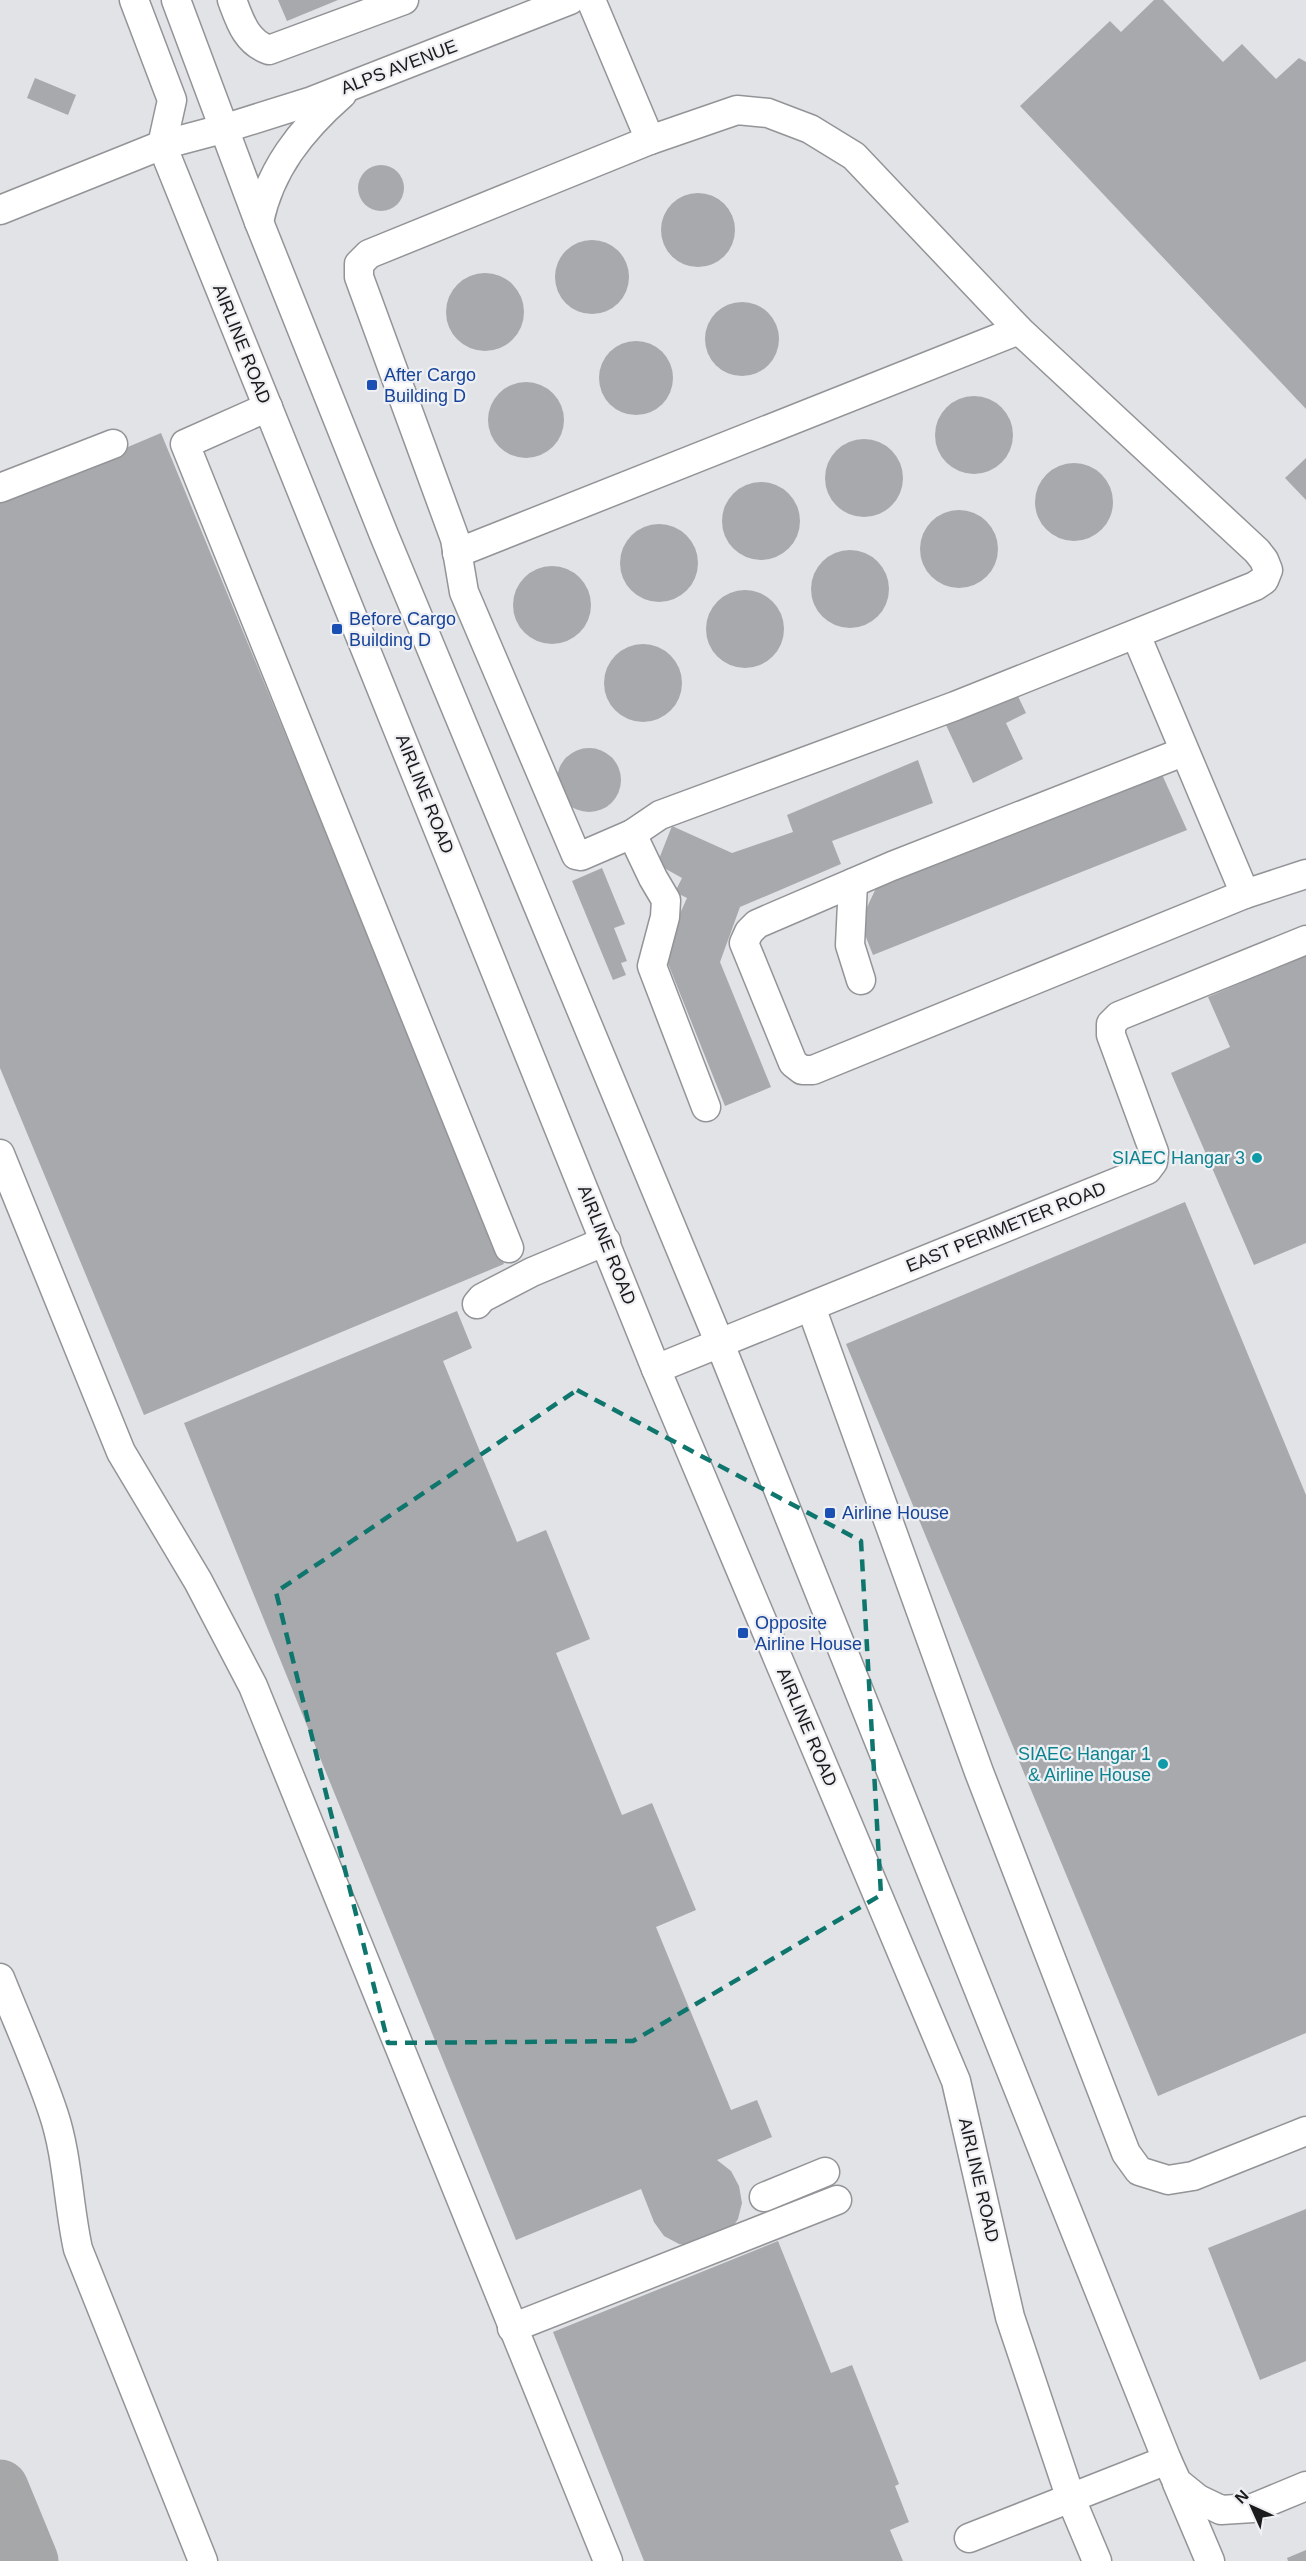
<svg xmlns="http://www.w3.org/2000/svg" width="1306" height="2561" viewBox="0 0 1306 2561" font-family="Helvetica,sans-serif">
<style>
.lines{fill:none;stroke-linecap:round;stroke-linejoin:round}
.taxiway{stroke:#a6a7a9;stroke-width:57}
.building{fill:#a7a9ac}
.minor-casing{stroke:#939497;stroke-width:31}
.minor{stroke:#fff;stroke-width:28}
.marked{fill:none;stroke:#0f766e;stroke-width:4.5;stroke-dasharray:12 8;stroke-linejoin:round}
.transit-dot{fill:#1a4fb4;stroke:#eff0f3;stroke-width:2}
.culture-dot{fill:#0f9aa8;stroke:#eff0f3;stroke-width:2}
.labels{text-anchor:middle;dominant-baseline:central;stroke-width:4.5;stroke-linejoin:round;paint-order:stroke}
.street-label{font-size:18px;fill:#1b1b1c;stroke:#eff0f3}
.transit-label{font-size:18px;fill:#164399;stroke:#eff0f3;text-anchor:start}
.culture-label{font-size:18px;fill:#0d838f;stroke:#eff0f3;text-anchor:end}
</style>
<rect width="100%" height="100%" fill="#e1e3e6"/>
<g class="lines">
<path class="taxiway" d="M0 2488 30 2561"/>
</g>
<g class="building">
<path d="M278 0H338L287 21Z"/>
<path d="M1154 0H1163L1223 62 1242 44 1276 79 1299 58 1306 62V409L1020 106 1110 21 1121 32Z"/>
<path d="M35 78 76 95 68 115 27 98Z"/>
<circle cx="381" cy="188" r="23"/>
<circle cx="698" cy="230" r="37"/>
<circle cx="592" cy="277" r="37"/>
<circle cx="485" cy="312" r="39"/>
<circle cx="742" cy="339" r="37"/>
<circle cx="636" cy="378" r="37"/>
<circle cx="526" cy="420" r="38"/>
<circle cx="974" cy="435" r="39"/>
<path d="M161 433 504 1264 144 1415 0 1068V501Z"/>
<circle cx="864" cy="478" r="39"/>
<path d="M1306 458V500L1285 478Z"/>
<circle cx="1074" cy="502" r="39"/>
<circle cx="761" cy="521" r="39"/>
<circle cx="959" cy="549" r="39"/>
<circle cx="659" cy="563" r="39"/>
<circle cx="850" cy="589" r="39"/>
<circle cx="552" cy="605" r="39"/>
<circle cx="745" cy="629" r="39"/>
<circle cx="643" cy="683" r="39"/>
<path d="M1016 692 1026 713 1006 723 1023 759 973 783 946 725Z"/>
<circle cx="589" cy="780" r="32"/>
<path d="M918 760 933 803 832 841 841 864 740 907 720 962 771 1087 725 1106 663 951 687 898 675 892 682 878 657 864 672 826 732 853 793 832 787 815Z"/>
<path d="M1160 770 1187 830 873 955 860 922 878 884Z"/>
<path d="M602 868 625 924 614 928 627 961 621 963 626 975 613 980 572 881Z"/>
<path d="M1306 955V1243L1254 1265 1171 1073 1230 1047 1208 997Z"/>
<path d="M1185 1202 1306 1495V2033L1158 2096 846 1344Z"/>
<path d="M457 1311 472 1348 443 1361 517 1542 546 1530 590 1639 556 1653 622 1815 652 1803 696 1910 656 1927 731 2110 757 2100 772 2137 717 2160 731 2171 739 2186 742 2203 738 2219 728 2234 696 2247 679 2244 664 2236 654 2222 641 2189 516 2240 184 1423Z"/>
<path d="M1306 2209V2361L1260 2380 1208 2248Z"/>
<path d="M778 2241 831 2373 852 2365 899 2484 895 2486 909 2522 890 2530 903 2561H644L553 2332Z"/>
<path d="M1306 2550V2561H1288L1287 2558Z"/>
</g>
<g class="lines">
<defs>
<g id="minor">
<path d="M134 0 172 100 162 145 656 1369 956 2081 1010 2317 1071 2499 1097 2561"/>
<path d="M176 0 259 222 384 535 720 1344 1167 2460 1177 2482 1198 2499 1221 2510 1253 2508 1306 2486"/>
<path d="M232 0C240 21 246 42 269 50L404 0"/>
<path d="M591 0 650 140"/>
<path d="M737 110 768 113 810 129 854 156 1019 330 1257 551 1264 560 1268 570 1264 580 1255 586 955 706 660 815 632 834 581 856 576 855 464 592 455 539 359 277V264L369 254 650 140Z"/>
<path d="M0 210 162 145 226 128 312 101 570 0"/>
<path d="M259 222C270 169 301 130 342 94"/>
<path d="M268 407 185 444 509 1248"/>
<path d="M0 488 113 444"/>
<path d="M457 553 1019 330"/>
<path d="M1136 635 1245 894"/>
<path d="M1183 752 892 866 757 924 749 932 744 943 793 1063 802 1070H813L1245 894 1306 874"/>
<path d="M632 834 653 878 666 900 665 917 652 966 706 1107"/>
<path d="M853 883 850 945 861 980"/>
<path d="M0 1154 121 1452 198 1581 253 1686 608 2561"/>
<path d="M477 1304 482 1298 532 1272 606 1241"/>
<path d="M811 1307 979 1772 1126 2153 1139 2171 1168 2180 1193 2176 1306 2131"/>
<path d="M656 1369 1147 1170 1153 1162 1154 1152 1111 1035V1024L1119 1016 1306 940"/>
<path d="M0 1978C18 2023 38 2067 53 2112 68 2156 68 2204 78 2249L203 2561"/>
<path d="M764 2197 825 2172"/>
<path d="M512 2328 837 2200"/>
<path d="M1177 2483 1210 2561"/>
<path d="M969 2538 1167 2460"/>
</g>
</defs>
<use href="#minor" class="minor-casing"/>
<use href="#minor" class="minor"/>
</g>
<path class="marked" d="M577 1390 861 1541 881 1895 633 2041 388 2043 276 1592Z"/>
<g class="transit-dot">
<rect x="366" y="379" width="12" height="12" rx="3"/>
<rect x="331" y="623" width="12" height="12" rx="3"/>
<rect x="824" y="1507" width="12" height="12" rx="3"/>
<rect x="737" y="1627" width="12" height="12" rx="3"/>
</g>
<g class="culture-dot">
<circle cx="1257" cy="1158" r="6"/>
<circle cx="1163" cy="1764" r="6"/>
</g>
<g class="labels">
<g class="street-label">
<text transform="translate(399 67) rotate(-21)">ALPS AVENUE</text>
<text transform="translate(242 344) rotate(68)">AIRLINE ROAD</text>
<text transform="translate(425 794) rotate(68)">AIRLINE ROAD</text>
<text transform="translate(1006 1227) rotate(-22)">EAST PERIMETER ROAD</text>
<text transform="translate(607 1245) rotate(68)">AIRLINE ROAD</text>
<text transform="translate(807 1727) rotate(67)">AIRLINE ROAD</text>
<text transform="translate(979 2180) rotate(77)">AIRLINE ROAD</text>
</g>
<g class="transit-label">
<text x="384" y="375">After Cargo<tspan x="384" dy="21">Building D</tspan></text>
<text x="349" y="619">Before Cargo<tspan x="349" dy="21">Building D</tspan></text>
<text x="842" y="1513">Airline House</text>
<text x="755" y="1623">Opposite<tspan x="755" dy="21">Airline House</tspan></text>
</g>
<g class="culture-label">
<text x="1245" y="1158">SIAEC Hangar 3</text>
<text x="1151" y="1754">SIAEC Hangar 1<tspan x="1151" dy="21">&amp; Airline House</tspan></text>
</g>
</g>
<g transform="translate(1252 2507) rotate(315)" stroke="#eff0f3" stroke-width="4.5" paint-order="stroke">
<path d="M0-4.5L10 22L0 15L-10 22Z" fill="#1b1b1c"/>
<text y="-9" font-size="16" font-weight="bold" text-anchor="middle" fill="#1b1b1c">N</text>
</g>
</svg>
